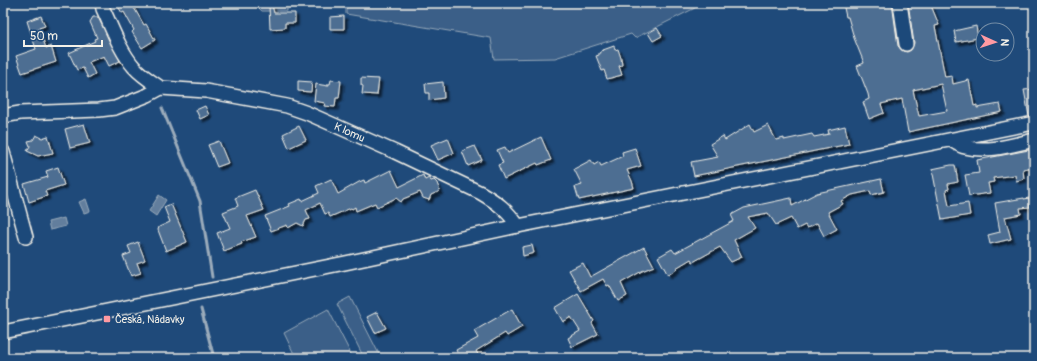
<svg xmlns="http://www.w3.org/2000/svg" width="1037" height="361" viewBox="0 0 1037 361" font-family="Pangolin,sans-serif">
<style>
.green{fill:#3a5f88;stroke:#97a8b8}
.water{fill:#627e9d;stroke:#9cacbb}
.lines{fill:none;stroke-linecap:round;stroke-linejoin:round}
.stream{stroke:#9cacbb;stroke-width:3}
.building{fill:#4d6e92;stroke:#f4f1e8;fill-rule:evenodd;filter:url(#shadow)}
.minor-casing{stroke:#f4f1e8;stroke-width:16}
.minor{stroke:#1f4a7a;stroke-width:13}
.poi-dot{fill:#ff9aa2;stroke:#1f4a7a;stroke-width:1.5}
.labels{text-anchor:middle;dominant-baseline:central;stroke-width:3.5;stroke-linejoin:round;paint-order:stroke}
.street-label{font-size:11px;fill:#f4f1e8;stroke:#1f4a7a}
.poi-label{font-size:11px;fill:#f4f1e8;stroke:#1f4a7a;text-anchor:start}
</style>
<defs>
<filter id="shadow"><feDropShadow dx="3" dy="3" stdDeviation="1" flood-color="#0009"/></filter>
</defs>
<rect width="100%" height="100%" fill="#1f4a7a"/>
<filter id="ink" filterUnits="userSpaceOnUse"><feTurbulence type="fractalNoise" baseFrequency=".025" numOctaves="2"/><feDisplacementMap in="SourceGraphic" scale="8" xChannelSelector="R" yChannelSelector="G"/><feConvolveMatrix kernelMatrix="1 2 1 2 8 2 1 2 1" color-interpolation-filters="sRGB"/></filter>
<g filter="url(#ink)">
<g class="green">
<path d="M253 3H287V11H262Z"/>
<path d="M292 3H703L693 9 635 38 631 34 555 58 494 59 491 38 346 14V7Z"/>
<path d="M350 297 381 358H364L337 304Z"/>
<path d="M328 309 353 358H296L284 333Z"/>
</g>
<g class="water">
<path d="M159 195 166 200 156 216 149 211Z"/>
<path d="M86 199 90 211 84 213 79 202Z"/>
<path d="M64 218 66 226 50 230 48 222Z"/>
</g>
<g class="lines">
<g class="stream">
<path d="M162 108 200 201 212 277"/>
<path d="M201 309 214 358"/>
</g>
</g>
<g class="building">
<path d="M116 3H139L133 6 144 25 146 24 155 40 142 48 132 32 134 30 124 12 122 13Z"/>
<path d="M843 3H892L898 46 903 51 907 52 911 50 914 43 908 3H930L939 25 935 26 945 77 952 76 953 84 969 80 974 106 977 105V108L1000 104 1002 112 908 132 902 99 881 104 884 113 869 119 863 102 869 99 868 94 857 66 864 63 854 38 848 17H846ZM941 84 947 111 919 116 913 90Z"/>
<path d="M269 5H272L274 13H295V23H285V28L270 29Z"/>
<path d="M41 16 45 26 39 28 46 48 51 46 56 62 22 73 16 56 36 49 27 21Z"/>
<path d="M344 16V29H330V17Z"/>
<path d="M93 17H98L120 61 109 66 104 56 89 62 95 74 88 78 83 68 77 70 69 53 95 41 94 39 97 38 90 22Z"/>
<path d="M976 26 978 38 956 42 954 31Z"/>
<path d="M657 28 662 36 653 41 648 33Z"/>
<path d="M614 46 615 50 618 49 621 58 622 65 619 66 622 75 607 79 604 70 602 71 596 56 599 55V53L603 50Z"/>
<path d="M361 78 379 79 377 95 362 94 363 86 361 85Z"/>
<path d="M331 80 341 81 339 98H336L335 107 324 106 325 103 314 101 316 84 328 86V84H330Z"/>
<path d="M298 81 312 82 311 92 298 91Z"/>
<path d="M443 82 444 98 429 100V93H426L425 84Z"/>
<path d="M1034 89V115L1029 116 1024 90Z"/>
<path d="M205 106 209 115 200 119 196 110Z"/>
<path d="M84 124 90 143 70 148 65 129Z"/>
<path d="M750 124 754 132 768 125 776 140 784 138V140L812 134 814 137 829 134 828 130 845 126 849 144 694 176 691 162 718 157 710 144 723 136 725 140Z"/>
<path d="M299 126 306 140 289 148 283 134Z"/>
<path d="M36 135 42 138 48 136 53 153 38 156 27 151 30 146 28 141 33 140Z"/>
<path d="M541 137 551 160 538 165 537 163 504 179 498 165 503 163 497 150 505 147 508 153Z"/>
<path d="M448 138 454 153 438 160 431 145Z"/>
<path d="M219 141 228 163 217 167 208 145Z"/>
<path d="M475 146 482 160 468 166 462 151Z"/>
<path d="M635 148 641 166 627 170 632 181 634 188 579 200 575 187 582 185 574 169 591 160 594 165 599 162 601 166 623 156 622 152Z"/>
<path d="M1034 149V167L1023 169 1024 179 1016 181 1015 175 993 178 994 182 988 183 990 193 969 196 965 175 979 173 977 160Z"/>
<path d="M951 165H955L958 182 948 184 949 189 946 190 949 206 968 203 970 215 942 220 932 169Z"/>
<path d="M58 167 64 185 45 191 47 196 29 202 24 184 48 177 46 171Z"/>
<path d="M391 170 399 187 423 175 425 180 429 178 431 181 434 180 437 183 440 191 431 195 429 200 423 198 420 192 403 199 401 202 396 198 377 207 375 203 356 211 355 207 352 209 351 208 330 217 328 213 325 214 320 203 306 210 310 219 306 220 303 226 297 223 288 228 287 225 271 231 265 216 290 206 289 204 301 199 302 201 319 193 316 186 331 179 338 194 359 182 364 180 365 183Z"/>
<path d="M881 179 884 192 871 195 870 191 852 195 841 201 843 204 828 212 837 229 824 236 817 223 807 228 805 225 797 229 791 218 776 225 768 213 748 217 755 228 734 240 742 257 731 262 720 247 693 262 691 259 676 268 677 269 668 275 658 257 672 249 675 253 734 221 731 215 744 208 791 198 792 206 817 193Z"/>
<path d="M255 190 264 210 247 216 256 237 241 242 242 244 224 251 217 233 230 228 223 212 238 206 235 198Z"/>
<path d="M1024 198V199L1029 198 1030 207 1020 208 1021 214 1005 217 1011 239 990 244 988 235 1000 232 995 203Z"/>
<path d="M171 204 187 242 166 251 158 230 159 227 170 222 164 207Z"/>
<path d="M138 242 145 260 137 263 141 273 131 276 123 256 131 253 128 246Z"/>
<path d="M532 245 534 253 523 256 522 247Z"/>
<path d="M644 247 654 266 642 271 621 283 627 296 618 301 609 285 607 286 603 279 581 291 569 270 583 263 590 277Z"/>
<path d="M578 294 594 321 592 323 598 334 572 347 568 338 580 331 571 317 563 322 555 308Z"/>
<path d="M512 309 522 327 507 336 505 333 476 351 480 358H460L456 350 478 338 474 331Z"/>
<path d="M377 312 386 328 375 333 367 317Z"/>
</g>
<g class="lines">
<defs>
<g id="minor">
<path d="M102 3 103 9C112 28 120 51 134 67 142 76 152 82 161 88"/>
<path d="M900 3 906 44"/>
<path id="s1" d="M3 116 20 113 99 110 115 108 148 95 161 88 206 91 287 106 307 113 395 152 481 193C498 203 507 210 518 226"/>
<path d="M951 140C955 142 960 146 965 147 988 153 1012 145 1034 140"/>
<path d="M3 152 26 237"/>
<path d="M3 332 345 263 518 226 1034 123"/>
</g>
</defs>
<use href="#minor" class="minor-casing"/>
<use href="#minor" class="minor"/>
</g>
</g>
<rect class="poi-dot" x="103" y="315" width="8" height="8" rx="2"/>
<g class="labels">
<g class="street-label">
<text stroke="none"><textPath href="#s1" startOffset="358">K lomu</textPath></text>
</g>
<g class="poi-label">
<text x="115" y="319">Česká, Nádavky</text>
</g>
</g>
<rect width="1037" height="361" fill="none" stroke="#1f4a7a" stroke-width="16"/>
<rect x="8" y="8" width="1021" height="345" fill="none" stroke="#f4f1e8" stroke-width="1.5" filter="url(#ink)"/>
<g transform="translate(995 42) rotate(93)"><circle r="19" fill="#1f4a7a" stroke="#748da6"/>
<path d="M0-3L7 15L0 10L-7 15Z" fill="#ff9aa2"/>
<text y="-6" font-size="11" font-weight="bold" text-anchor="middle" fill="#f4f1e8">N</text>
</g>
<path d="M24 40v6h78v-6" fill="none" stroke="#f4f1e8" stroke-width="2"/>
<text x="30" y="40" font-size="12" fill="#f4f1e8" stroke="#1f4a7a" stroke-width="3" paint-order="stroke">50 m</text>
</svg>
